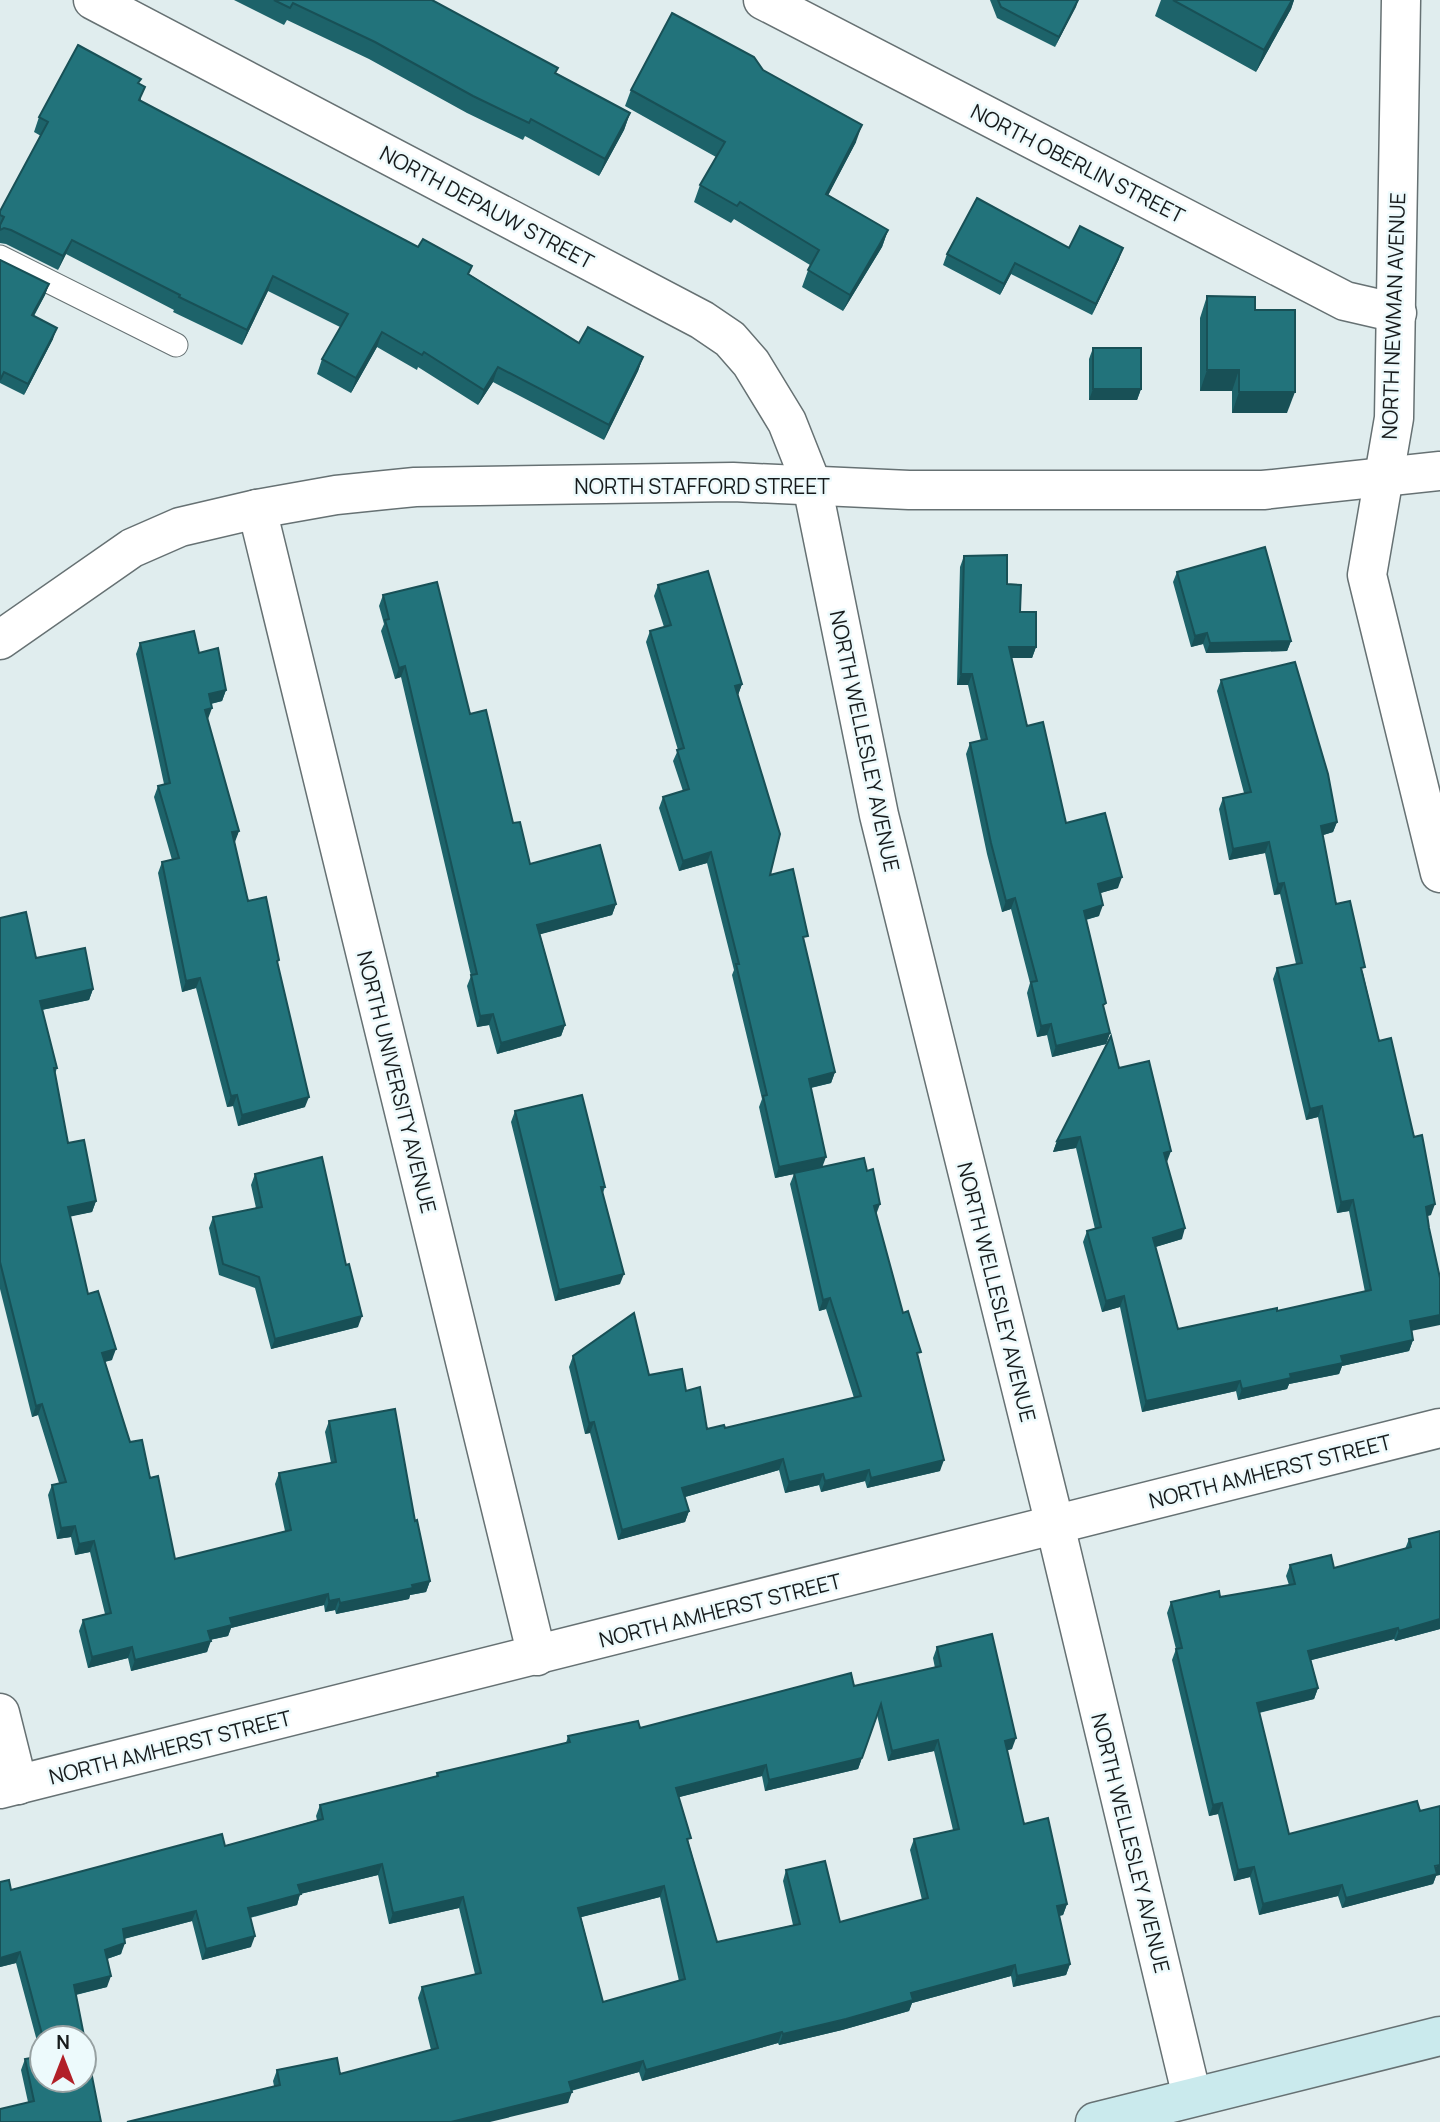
<svg xmlns="http://www.w3.org/2000/svg" width="1440" height="2122" viewBox="0 0 1440 2122" font-family="Manrope,sans-serif">
<style>
.lines{fill:none;stroke-linecap:round;stroke-linejoin:round}
.service-casing{stroke:#667173;stroke-width:25}
.minor-casing{stroke:#667173;stroke-width:41}
.secondary-casing{stroke:#667173;stroke-width:41}
.service{stroke:#fff;stroke-width:23}
.minor{stroke:#fff;stroke-width:38}
.secondary{stroke:#caeaed;stroke-width:38}
.wall{fill:#1d636a;fill-rule:evenodd}
.shaded-wall{fill:#185056}
.building{fill:#22737b;stroke:#185056;stroke-width:2;fill-rule:evenodd}
.labels{text-anchor:middle;dominant-baseline:central;stroke-width:5;stroke-linejoin:round;paint-order:stroke}
.street-label{font-size:21px;fill:#171b1c;stroke:#edfafc}
</style>
<rect width="100%" height="100%" fill="#e0edee"/>
<g class="lines">
<defs>
<path id="service" d="M0 257 176 345"/>
<g id="minor">
<path d="M93 0 702 320 730 339 751 363 787 422 812 485 879 815 1055 1525 1192 2097"/>
<path d="M763 0 1345 301 1397 313"/>
<path d="M1401 0 1394 418 1367 575 1440 873"/>
<path d="M257 509 537 1656"/>
<path d="M0 640 132 548 180 527 257 509 336 495 415 487 733 482 909 490H1263L1440 471"/>
<path d="M0 1713 18 1785"/>
<path d="M0 1789 1440 1428"/>
</g>
<path id="secondary" d="M1095 2122 1440 2036"/>
</defs>
<use href="#service" class="service-casing"/>
<use href="#minor" class="minor-casing"/>
<use href="#secondary" class="secondary-casing"/>
<use href="#service" class="service"/>
<use href="#minor" class="minor"/>
<use href="#secondary" class="secondary"/>
</g>
<g class="wall">
<path d="M234 0H432L556 73 630 113 624 130 599 176 525 136 523 140 467 113 369 59 287 20 284 25Z"/>
<path d="M990 0H1078L1055 47 997 18Z"/>
<path d="M1161 0H1294L1291 9 1256 72 1155 16Z"/>
<path d="M763 70 856 142 828 195 888 230 882 247 843 311 802 287 810 265 734 219 731 223 694 202 700 185 716 157 625 106 631 90Z"/>
<path d="M139 84 141 101 469 274 579 343 643 357 638 371 604 440 493 382 478 405 418 367 417 370 377 347 351 393 317 374 322 359 340 327 268 291 242 345 173 312 174 310 66 254 58 270 6 244 0 243V211L41 136 34 132 39 117Z"/>
<path d="M1069 248 1119 259 1092 315 1011 274 1000 295 943 265 947 254Z"/>
<path d="M0 260 49 284 45 295 34 316 53 339 24 395 0 383Z"/>
<path d="M1207 296 1255 310 1287 413H1232V391H1200V318Z"/>
<path d="M1093 348 1141 389 1137 400H1089V359Z"/>
<path d="M964 556 1007 584 1020 612 1036 647 1032 658H1011L1027 726 1066 823 1118 888 1100 893 1099 916 1086 920 1104 1010 1110 1033 1106 1044 1052 1057 1047 1035 1037 1037 1027 993 1030 983 1011 909 1002 912 987 854 966 754 970 743 981 741 968 685H957L960 567Z"/>
<path d="M1177 572 1291 641 1287 651 1206 653 1203 644 1191 647 1173 582Z"/>
<path d="M658 585 742 684 738 695 770 875 804 945 835 1072 831 1083 811 1088 822 1167 876 1215 903 1313 918 1358 940 1471 867 1488 865 1481 821 1492 819 1485 785 1493 779 1470 685 1497 689 1511 685 1522 618 1540 590 1433 585 1434 569 1367 573 1356 649 1375 686 1391 707 1429 725 1428 854 1398 826 1309 819 1311 790 1184 794 1174 775 1178 759 1107 762 1099 732 975 734 970 707 863 679 871 659 808 663 797 683 791 673 761 678 750 646 642 650 631 664 627 654 596Z"/>
<path d="M383 595 470 714 513 823 530 864 616 904 612 915 540 934 565 1025 561 1036 497 1054 489 1025 477 1027 467 986 471 976 401 677 395 679 381 631 384 624 379 606Z"/>
<path d="M140 643 199 653 226 690 222 701 211 704 207 719 239 831 234 842 248 901 278 964 305 1107 238 1126 233 1106 227 1107 196 988 182 992 158 873 162 862 172 860 154 797 158 786 164 784 136 654Z"/>
<path d="M1221 680 1337 822 1333 832 1323 835 1336 904 1363 973 1379 1041 1431 1215 1427 1216 1412 1331 1413 1340 1409 1351 1342 1366 1339 1374 1289 1384 1287 1389 1238 1400 1236 1391 1142 1412 1120 1307 1102 1312 1083 1242 1087 1231 1095 1229 1076 1148 1053 1152 1057 1141 1119 1068 1167 1162H1166L1182 1239 1155 1247 1178 1329 1277 1311 1365 1292 1349 1211 1337 1213 1318 1117 1306 1120 1273 979 1277 968 1296 964 1280 894 1274 895 1265 853 1229 860 1219 809 1223 798 1244 793 1217 691Z"/>
<path d="M0 918 36 958 93 989 89 1000 42 1010 57 1068 55 1074 68 1143 96 1201 92 1212 70 1216 88 1294 112 1360 105 1362 130 1442 150 1478 175 1559 285 1531 275 1484 279 1473 331 1463 325 1432 329 1421 415 1521 430 1581 426 1592 410 1595 409 1599 336 1614 335 1610 325 1612 324 1605 231 1628 228 1636 210 1640 207 1652 131 1671 128 1658 88 1668 79 1631 83 1620 105 1614 90 1552 75 1555 71 1537 57 1539 48 1495 52 1485 59 1483 38 1415 32 1417 0 1289Z"/>
<path d="M515 1111 605 1187 603 1193 620 1284 555 1301 511 1122Z"/>
<path d="M255 1174 358 1327 271 1349 255 1288 219 1275 209 1228 213 1217 256 1208 251 1185Z"/>
<path d="M1440 1531V1629L1395 1641 1394 1639 1311 1660 1318 1688 1314 1699 1259 1713 1289 1834 1436 1876 1433 1884 1342 1908 1338 1896 1259 1915 1250 1877 1234 1881 1218 1814 1209 1816 1172 1660 1176 1649 1167 1613 1171 1602 1220 1597 1289 1585 1286 1576 1290 1565 1334 1568 1405 1549 1409 1539Z"/>
<path d="M937 1647 1012 1749 1007 1750 1024 1824 1067 1904 1063 1915 1059 1916 1070 1964 1066 1975 1013 1987 1011 1976 912 2003 909 2011 842 2030 779 2045 778 2043 642 2081 639 2072 571 2091 568 2103 274 2086 273 2081 277 2070 340 2074 431 2050 418 1998 422 1987 475 1974 459 1908 389 1924 378 1875 300 1894 297 1905 250 1918 251 1947 202 1960 192 1921 124 1939 121 1954 107 1959V1987L76 1995 101 2122 28 2102 21 2070 25 2059 41 2056 16 1963 0 1967V1882L11 1890 225 1846 317 1820 316 1816 320 1805 436 1776 437 1773 566 1743 568 1736 640 1728 854 1686 935 1668 933 1658ZM877 1715 888 1761 934 1751 953 1830 914 1839 910 1850 922 1900 840 1922 786 1870 783 1881 793 1925 717 1942 689 1844 679 1797 762 1776 765 1791 858 1769ZM660 1897 679 1981 603 2002 581 1917ZM42 2038H84L42 2080Z"/>
</g>
<g class="shaded-wall">
<path d="M1078 0 1076 7 1055 47 1059 37Z"/>
<path d="M1292 0H1294L1291 9 1256 72 1264 50Z"/>
<path d="M630 113 624 130 599 176 605 159Z"/>
<path d="M862 125 856 142 820 211 826 194Z"/>
<path d="M888 230 882 247 843 311 850 295Z"/>
<path d="M72 240 66 254 58 270 63 256Z"/>
<path d="M1123 248 1119 259 1092 315 1096 304Z"/>
<path d="M1015 263 1011 274 1000 295 1004 284Z"/>
<path d="M273 276 268 291 242 345 247 330Z"/>
<path d="M49 284 45 295 28 326 32 315Z"/>
<path d="M57 328 53 339 24 395 28 384Z"/>
<path d="M382 332 377 347 351 393 356 378Z"/>
<path d="M643 357 638 371 604 440 609 425Z"/>
<path d="M498 367 493 382 478 405 484 390Z"/>
<path d="M1207 370H1239L1232 391H1200Z"/>
<path d="M1093 389H1141L1137 400H1089Z"/>
<path d="M1239 392H1295L1287 413H1232Z"/>
<path d="M1207 633 1203 644 1191 647 1195 636Z"/>
<path d="M1291 641 1287 651 1206 653 1210 643Z"/>
<path d="M1009 647H1036L1032 658H1005Z"/>
<path d="M405 666 401 677 395 679 399 668Z"/>
<path d="M961 674H972L968 685H957Z"/>
<path d="M742 684 738 695 731 697 735 686Z"/>
<path d="M226 690 222 701 205 705 209 694Z"/>
<path d="M212 708 208 719 205 710Z"/>
<path d="M1337 822 1333 832 1317 837 1321 826Z"/>
<path d="M239 831 235 842 228 843 232 832Z"/>
<path d="M1269 842 1265 853 1229 860 1233 849Z"/>
<path d="M711 852 707 863 679 871 683 861Z"/>
<path d="M1122 877 1118 888 1094 895 1098 884Z"/>
<path d="M1284 883 1280 894 1274 895 1278 884Z"/>
<path d="M1015 898 1011 909 1002 912 1006 901Z"/>
<path d="M616 904 612 915 534 936 537 925Z"/>
<path d="M1103 905 1099 916 1080 921 1084 911Z"/>
<path d="M200 978 196 988 182 992 186 981Z"/>
<path d="M93 989 89 1000 36 1011 40 1001Z"/>
<path d="M493 1014 489 1025 477 1027 480 1016Z"/>
<path d="M1051 1024 1047 1035 1037 1037 1041 1026Z"/>
<path d="M565 1025 561 1036 497 1054 501 1043Z"/>
<path d="M1110 1033 1106 1044 1052 1057 1056 1046Z"/>
<path d="M835 1072 831 1083 805 1089 809 1079Z"/>
<path d="M237 1095 233 1106 227 1107 231 1096Z"/>
<path d="M309 1097 305 1107 238 1126 242 1115Z"/>
<path d="M1322 1106 1318 1117 1306 1120 1310 1109Z"/>
<path d="M1080 1137 1076 1148 1053 1152 1057 1141Z"/>
<path d="M1171 1151 1167 1162 1160 1163 1164 1153Z"/>
<path d="M826 1157 822 1168 775 1178 779 1167Z"/>
<path d="M1353 1200 1349 1211 1337 1213 1341 1202Z"/>
<path d="M96 1201 92 1212 64 1218 68 1207Z"/>
<path d="M880 1204 876 1215 874 1206Z"/>
<path d="M1435 1204 1431 1215 1422 1217 1426 1207Z"/>
<path d="M1185 1228 1182 1239 1149 1249 1153 1238Z"/>
<path d="M624 1274 620 1284 555 1301 559 1290Z"/>
<path d="M1124 1296 1120 1307 1102 1312 1106 1301Z"/>
<path d="M830 1298 826 1309 819 1311 823 1300Z"/>
<path d="M1440 1315V1325L1406 1332 1410 1321Z"/>
<path d="M362 1316 358 1327 271 1349 275 1339Z"/>
<path d="M1413 1340 1409 1351 1342 1366 1339 1374 1289 1384 1287 1389 1238 1400 1242 1389 1341 1356Z"/>
<path d="M116 1349 112 1360 98 1363 102 1353Z"/>
<path d="M1240 1381 1236 1391 1142 1412 1146 1401Z"/>
<path d="M42 1404 38 1415 32 1417 36 1406Z"/>
<path d="M594 1422 590 1433 585 1434 589 1423Z"/>
<path d="M783 1459 779 1470 678 1499 682 1488Z"/>
<path d="M944 1460 940 1471 867 1488 871 1478Z"/>
<path d="M869 1470 865 1481 821 1492 825 1481Z"/>
<path d="M823 1474 819 1485 785 1493 789 1482Z"/>
<path d="M689 1511 685 1522 618 1540 622 1530Z"/>
<path d="M75 1526 71 1537 57 1539 61 1528Z"/>
<path d="M94 1541 90 1552 75 1555 79 1544Z"/>
<path d="M430 1581 426 1592 410 1595 409 1599 336 1614 340 1603Z"/>
<path d="M328 1594 324 1605 231 1628 228 1636 204 1641 208 1631 230 1618Z"/>
<path d="M339 1599 335 1610 325 1612 329 1601Z"/>
<path d="M1440 1619V1629L1395 1641 1399 1631Z"/>
<path d="M1398 1628 1394 1639 1304 1662 1308 1651Z"/>
<path d="M211 1641 207 1652 131 1671 135 1660Z"/>
<path d="M132 1647 128 1658 88 1668 92 1657Z"/>
<path d="M1318 1688 1314 1699 1253 1714 1257 1703Z"/>
<path d="M1016 1738 1012 1749 1001 1752 1005 1741Z"/>
<path d="M938 1740 934 1751 888 1761 892 1751Z"/>
<path d="M862 1758 858 1769 765 1791 769 1780Z"/>
<path d="M766 1765 762 1776 672 1799 676 1788Z"/>
<path d="M1222 1803 1218 1814 1209 1816 1213 1805Z"/>
<path d="M382 1864 378 1875 300 1894 297 1905 244 1919 248 1908 298 1885Z"/>
<path d="M1440 1865V1875L1436 1876 1433 1884 1342 1908 1346 1898Z"/>
<path d="M1254 1867 1250 1877 1234 1881 1238 1870Z"/>
<path d="M1342 1885 1338 1896 1259 1915 1263 1904Z"/>
<path d="M664 1886 660 1897 574 1919 578 1908Z"/>
<path d="M463 1897 459 1908 389 1924 393 1913Z"/>
<path d="M1067 1904 1063 1915 1053 1917 1057 1906Z"/>
<path d="M196 1911 192 1921 119 1940 123 1929Z"/>
<path d="M255 1936 251 1947 202 1960 206 1949Z"/>
<path d="M125 1943 121 1954 101 1961 105 1950Z"/>
<path d="M20 1952 16 1963 0 1967V1958Z"/>
<path d="M1070 1964 1066 1975 1013 1987 1017 1976Z"/>
<path d="M1015 1965 1011 1976 912 2003 909 2011 842 2030 779 2045 783 2034 911 1993Z"/>
<path d="M111 1976 107 1987 70 1996 74 1985Z"/>
<path d="M782 2032 778 2043 642 2081 646 2070Z"/>
<path d="M643 2061 639 2072 565 2092 569 2082Z"/>
<path d="M572 2092 568 2103 490 2122H451Z"/>
</g>
<g class="building">
<path d="M274 0H432L558 68 555 73 630 113 605 159 531 119 529 123 473 96 375 42 293 3 290 8Z"/>
<path d="M998 0H1078L1059 37 1001 7Z"/>
<path d="M1173 0H1292L1264 50Z"/>
<path d="M672 13 754 57 763 70 862 125 826 194 888 230 850 295 808 270 819 250 740 202 737 206 700 185 725 142 631 90Z"/>
<path d="M78 45 141 79 138 83 145 87 139 100 418 247 423 239 472 266 468 274 579 343 588 327 643 357 609 425 498 367 484 390 424 352 422 355 382 332 356 378 322 359 348 314 273 276 247 330 179 297 180 295 72 240 63 256 11 230 4 228 0 230V225L4 217 0 215V211L48 122 39 117Z"/>
<path d="M977 198 1069 248 1080 226 1123 248 1096 304 1015 263 1004 284 947 254Z"/>
<path d="M0 260 49 284 32 315 57 328 28 384 4 372 0 380Z"/>
<path d="M1207 296 1255 297V310H1295V392H1239V370H1207Z"/>
<rect x="1093" y="348" width="48" height="41"/>
<path d="M1265 547 1291 641 1210 643 1207 633 1195 636 1177 572Z"/>
<path d="M1007 555V584L1021 585 1020 612H1036V647H1009L1027 726 1043 722 1066 823 1105 813 1122 877 1098 884 1103 905 1084 911 1106 1003 1103 1005 1110 1033 1056 1046 1051 1024 1041 1026 1031 982 1037 981 1015 898 1006 901 991 843 970 743 987 739 972 674H961L964 556Z"/>
<path d="M708 571 742 684 735 686 780 834 770 875 793 869 808 936 803 937 835 1072 809 1079 826 1157 779 1167 763 1096 767 1095 736 964H739L711 852 683 861 663 797 689 789 677 750 684 748 650 631 671 625 658 585Z"/>
<path d="M437 582 470 714 486 710 513 823 520 822 530 864 600 845 616 904 537 925 565 1025 501 1043 493 1014 480 1016 471 975 477 974 405 666 399 668 385 620 389 619 383 595Z"/>
<path d="M194 631 199 653 218 648 226 690 209 694 212 708 205 710 239 831 232 832 248 901 266 897 279 960 277 961 309 1097 242 1115 237 1095 231 1096 200 978 186 981 162 862 179 858 158 786 170 783 140 643Z"/>
<path d="M1295 662 1328 774 1337 822 1321 826 1336 904 1350 901 1365 967 1361 968 1379 1041 1391 1038 1414 1137 1422 1135 1435 1204 1426 1207 1429 1228 1440 1278V1315L1410 1321 1413 1340 1341 1356 1343 1363 1290 1374 1291 1378 1242 1389 1240 1381 1146 1401 1124 1296 1106 1301 1087 1231 1101 1227 1080 1137 1057 1141 1111 1036 1119 1068 1149 1061 1171 1151 1164 1153 1185 1228 1153 1238 1178 1329 1277 1308V1311L1371 1290 1353 1200 1341 1202 1322 1106 1310 1109 1277 968 1302 963 1284 883 1278 884 1269 842 1233 849 1223 798 1251 792 1221 680Z"/>
<path d="M26 912 36 958 85 948 93 989 40 1001 57 1068H54L68 1143 84 1140 96 1201 68 1207 88 1294 98 1291 116 1349 102 1353 130 1442 142 1440 150 1478 158 1476 175 1559 291 1530 279 1473 336 1462 329 1421 395 1409 415 1521 417 1520 430 1581 412 1585 413 1588 340 1603 339 1599 329 1601 328 1594 230 1618 232 1625 208 1631 211 1641 135 1660 132 1647 92 1657 83 1620 111 1613 94 1541 79 1544 75 1526 61 1528 52 1485 66 1482 42 1404 36 1406 0 1262V918Z"/>
<path d="M582 1095 605 1187H601L624 1274 559 1290 515 1111Z"/>
<path d="M322 1157 346 1265 349 1264 362 1316 275 1339 259 1277 223 1264 213 1217 262 1207 255 1174Z"/>
<path d="M864 1158 867 1171 873 1169 880 1204 874 1206 903 1313 908 1311 921 1352 917 1353 944 1460 871 1478 869 1470 825 1481 823 1474 789 1482 783 1459 682 1488 689 1511 622 1530 594 1422 589 1423 573 1356 634 1313 649 1375 682 1369 686 1391 700 1387 707 1429 724 1425 725 1428 861 1396 830 1298 823 1300 794 1173Z"/>
<path d="M1440 1531V1619L1399 1631 1398 1628 1308 1651 1318 1688 1257 1703 1289 1834 1417 1801 1420 1811 1440 1806V1865L1435 1866 1437 1874 1346 1898 1342 1885 1263 1904 1254 1867 1238 1870 1222 1803 1213 1805 1176 1649 1182 1648 1171 1602 1219 1591 1220 1597 1295 1584 1290 1565 1331 1555 1334 1568 1411 1547 1409 1539Z"/>
<path d="M992 1634 1016 1738 1005 1741 1024 1824 1048 1818 1067 1904 1057 1906 1070 1964 1017 1976 1015 1965 911 1993 913 2000 846 2019 783 2034 782 2032 646 2070 643 2061 569 2082 572 2092 451 2122H127L280 2085 277 2070 337 2058 340 2074 438 2048 422 1987 481 1973 463 1897 393 1913 382 1864 298 1885 301 1894 248 1908 255 1936 206 1949 196 1911 123 1929 125 1943 105 1950 111 1976 74 1985 101 2122H0V2109L34 2101 25 2059 42 2056V2080H84V2038H43L20 1952 0 1958V1882L9 1880 11 1890 222 1834 225 1846 323 1819 320 1805 438 1776 437 1773 570 1742 568 1736 638 1721 640 1728 851 1673 854 1686 941 1666 937 1647ZM881 1704 892 1751 938 1740 959 1829 914 1839 928 1898 840 1922 825 1861 786 1870 800 1924 717 1942 687 1839 691 1838 676 1788 766 1765 769 1780 862 1758ZM664 1886 685 1979 603 2002 578 1908Z"/>
</g>
<g class="labels">
<g class="street-label">
<text transform="translate(1078 163) rotate(27)">NORTH OBERLIN STREET</text>
<text transform="translate(487 207) rotate(28)">NORTH DEPAUW STREET</text>
<text transform="translate(1393 316) rotate(-88)">NORTH NEWMAN AVENUE</text>
<text x="702" y="486">NORTH STAFFORD STREET</text>
<text transform="translate(865 741) rotate(78)">NORTH WELLESLEY AVENUE</text>
<text transform="translate(397 1082) rotate(76)">NORTH UNIVERSITY AVENUE</text>
<text transform="translate(997 1292) rotate(76)">NORTH WELLESLEY AVENUE</text>
<text transform="translate(1270 1471) rotate(-14)">NORTH AMHERST STREET</text>
<text transform="translate(720 1610) rotate(-14)">NORTH AMHERST STREET</text>
<text transform="translate(170 1747) rotate(-14)">NORTH AMHERST STREET</text>
<text transform="translate(1131 1843) rotate(76)">NORTH WELLESLEY AVENUE</text>
</g>
</g>
<g transform="translate(63 2059)"><circle r="33" fill="#edfafc" stroke="#97a1a2" stroke-width="2"/>
<path d="M0-5L12 26L0 18L-12 26Z" fill="#b12028"/>
<text y="-10" font-size="19" font-weight="bold" text-anchor="middle" fill="#171b1c">N</text>
</g>
</svg>
